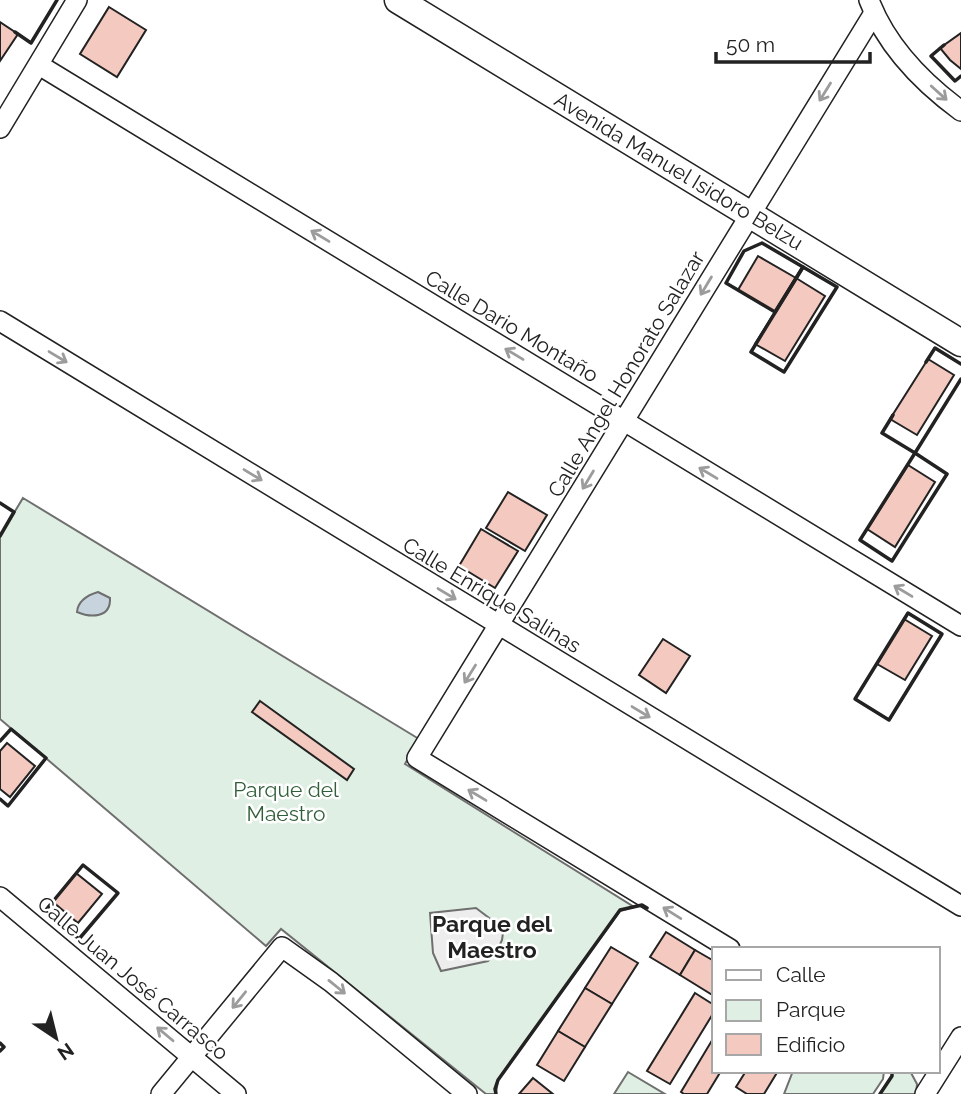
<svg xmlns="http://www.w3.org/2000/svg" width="961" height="1094" viewBox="0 0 961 1094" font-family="Raleway,sans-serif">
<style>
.green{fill:#e0efe3;stroke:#6f6f6f;stroke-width:2}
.parking{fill:#ededed;stroke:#6f6f6f;stroke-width:2}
.water{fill:#c7d3dd;stroke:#6f6f6f;stroke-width:2}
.building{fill:#f3c9c0;stroke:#222;stroke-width:2}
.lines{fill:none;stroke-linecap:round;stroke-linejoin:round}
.minor-casing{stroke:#222;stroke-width:22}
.secondary-casing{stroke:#222;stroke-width:29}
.minor{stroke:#fff;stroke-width:19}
.secondary{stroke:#fff;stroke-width:26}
.wall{stroke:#222;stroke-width:3.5}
.oneway{stroke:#9c9c9c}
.labels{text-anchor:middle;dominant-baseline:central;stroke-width:5;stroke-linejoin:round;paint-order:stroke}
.street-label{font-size:21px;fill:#222;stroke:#fff}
.park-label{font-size:21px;fill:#2f5e38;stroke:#fff}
.neighbourhood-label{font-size:23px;font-weight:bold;fill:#222;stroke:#fff}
</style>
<rect width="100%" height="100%" fill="#fff"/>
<g class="green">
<path d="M23 498 419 739 405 764 634 907 620 911 498 1080 496 1094H486L281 929 266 946 0 719V536Z"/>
<path d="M793 1071H884L883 1079 873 1094H784Z"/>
<path d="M892 1071H910L917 1084 916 1094H880L892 1076Z"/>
<path d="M628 1072 665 1094H614Z"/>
</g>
<path class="parking" d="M476 908 497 924 503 933 502 940 498 949 488 961 441 971 433 953 430 913Z"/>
<path class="water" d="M98 592 110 598C111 618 91 618 77 612 78 600 88 595 98 592Z"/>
<g class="building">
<path d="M109 7 146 30 117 77 80 54Z"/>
<path d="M0 22 18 34 0 61Z"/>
<path d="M961 33V69L950 60 940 48Z"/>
<path d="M758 256 796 278 775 312 738 290Z"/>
<path d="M796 278 825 296 785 361 755 344Z"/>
<path d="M928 359 954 375 917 435 890 419Z"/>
<path d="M908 465 935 482 895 547 867 529Z"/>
<path d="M508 492 547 515 525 551 486 528Z"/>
<path d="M481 529 518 551 495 588 459 566Z"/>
<path d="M904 619 932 636 905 680 877 664Z"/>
<path d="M663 639 690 656 666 693 639 675Z"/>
<path d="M260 701 354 769 347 780 252 712Z"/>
<path d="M7 743 35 766 10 797 0 789V751Z"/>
<path d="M76 873 102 894 78 923 53 902Z"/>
<path d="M666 932 695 950 680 975 650 957Z"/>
<path d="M611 947 638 963 612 1004 585 988Z"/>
<path d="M695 950 714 961V996L680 975Z"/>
<path d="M585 988 612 1004 585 1047 558 1031Z"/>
<path d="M695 993 714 1005V1012L670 1084 647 1071Z"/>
<path d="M558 1031 585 1047 564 1081 537 1065Z"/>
<path d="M714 1037V1071H721L707 1094H684L681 1092Z"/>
<path d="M746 1071H778L764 1094H747L736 1087Z"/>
<path d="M533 1078 553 1094H519Z"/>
</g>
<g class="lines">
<defs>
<g id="minor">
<path d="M869 0C886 45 923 83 961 111"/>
<path d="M39 65 961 626"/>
<path d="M0 128 77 0"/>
<path d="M0 321 961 906"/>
<path d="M0 897 236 1094"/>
<path d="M730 949 417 758 874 13"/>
<path d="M161 1094 282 947 331 982 467 1094"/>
<path d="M925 1094 961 1037"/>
</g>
<path id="secondary" d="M398 0 961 343"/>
</defs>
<use href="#minor" class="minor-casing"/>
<use href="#secondary" class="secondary-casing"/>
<use href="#minor" class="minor"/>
<use href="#secondary" class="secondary"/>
<g class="wall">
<path d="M15 32 31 43 57 0"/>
<path d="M944 45 931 56 955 81 961 76"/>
<path d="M762 243 803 267 775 312 726 283 744 251Z"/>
<path d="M803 267 837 287 784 372 751 352Z"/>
<path d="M926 362 935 348 961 364"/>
<path d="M893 415 882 433 915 453 961 379"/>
<path d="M915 453 947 474 892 561 860 540Z"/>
<path d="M0 503 14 512 0 536"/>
<path d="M908 613 942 634 889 720 855 699Z"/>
<path d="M0 741 11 729 46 758 8 806 0 799"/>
<path d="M83 865 118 893 79 939 45 911Z"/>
<path d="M0 1043 4 1047 0 1051"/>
<path d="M496 1094 495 1089 498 1080 620 910 642 905 647 908"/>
<path d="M880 1094 892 1076V1071"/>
</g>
</g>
<defs><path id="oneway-shaft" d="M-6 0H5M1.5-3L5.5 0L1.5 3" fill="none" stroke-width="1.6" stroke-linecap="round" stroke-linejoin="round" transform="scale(1.75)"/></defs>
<g class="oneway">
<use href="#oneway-shaft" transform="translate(825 92) rotate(122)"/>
<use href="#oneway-shaft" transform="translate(939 93) rotate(42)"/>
<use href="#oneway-shaft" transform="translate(320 236) rotate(-149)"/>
<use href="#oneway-shaft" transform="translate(706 286) rotate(121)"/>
<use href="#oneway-shaft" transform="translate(514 354) rotate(-149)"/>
<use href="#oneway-shaft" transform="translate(58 357) rotate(31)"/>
<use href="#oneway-shaft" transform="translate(708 473) rotate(-149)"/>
<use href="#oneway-shaft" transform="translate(253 475) rotate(31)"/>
<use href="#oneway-shaft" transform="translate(588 480) rotate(121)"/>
<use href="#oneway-shaft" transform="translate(903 591) rotate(-149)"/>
<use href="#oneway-shaft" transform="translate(447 594) rotate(31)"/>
<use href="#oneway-shaft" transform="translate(470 674) rotate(122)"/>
<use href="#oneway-shaft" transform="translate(641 712) rotate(31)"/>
<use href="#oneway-shaft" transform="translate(477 795) rotate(-149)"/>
<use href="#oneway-shaft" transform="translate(672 913) rotate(-148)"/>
<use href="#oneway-shaft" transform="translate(337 987) rotate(39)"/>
<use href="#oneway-shaft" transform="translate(239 1000) rotate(129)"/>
<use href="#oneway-shaft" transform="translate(165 1034) rotate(-140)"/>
</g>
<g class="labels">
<g class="street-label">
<text transform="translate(679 171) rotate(31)">Avenida Manuel Isidoro Belzu</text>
<text transform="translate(512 326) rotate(31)">Calle Dario Montaño</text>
<text transform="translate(626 374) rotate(-59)">Calle Angel Honorato Salazar</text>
<text transform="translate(492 595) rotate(31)">Calle Enrique Salinas</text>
<text transform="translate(133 978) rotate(40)">Calle Juan José Carrasco</text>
</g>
<g class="park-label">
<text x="286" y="789">Parque del<tspan x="286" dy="24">Maestro</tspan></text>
</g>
<g class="neighbourhood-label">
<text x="492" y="923">Parque del<tspan x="492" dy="26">Maestro</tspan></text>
</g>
</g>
<rect x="712" y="947" width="228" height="126" fill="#ffffff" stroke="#a7a7a7" stroke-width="2"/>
<rect x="726" y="970" width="35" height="10" fill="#ffffff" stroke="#a7a7a7" stroke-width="2"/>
<text x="776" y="982" font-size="21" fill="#222222">Calle</text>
<rect x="726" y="1000" width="35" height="21" fill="#e0efe3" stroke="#a7a7a7" stroke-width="2"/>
<text x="776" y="1017" font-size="21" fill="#222222">Parque</text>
<rect x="726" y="1034" width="35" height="21" fill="#f3c9c0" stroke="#a7a7a7" stroke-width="2"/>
<text x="776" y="1052" font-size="21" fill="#222222">Edificio</text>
<g transform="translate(56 1038) rotate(145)" stroke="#ffffff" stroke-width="5" paint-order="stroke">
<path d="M0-5L12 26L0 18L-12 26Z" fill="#222222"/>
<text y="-10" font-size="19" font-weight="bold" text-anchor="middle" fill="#222222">N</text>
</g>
<path d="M716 52v10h154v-10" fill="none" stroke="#222222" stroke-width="3.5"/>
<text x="726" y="52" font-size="21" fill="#222222" stroke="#ffffff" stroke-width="5" paint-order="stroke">50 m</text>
</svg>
